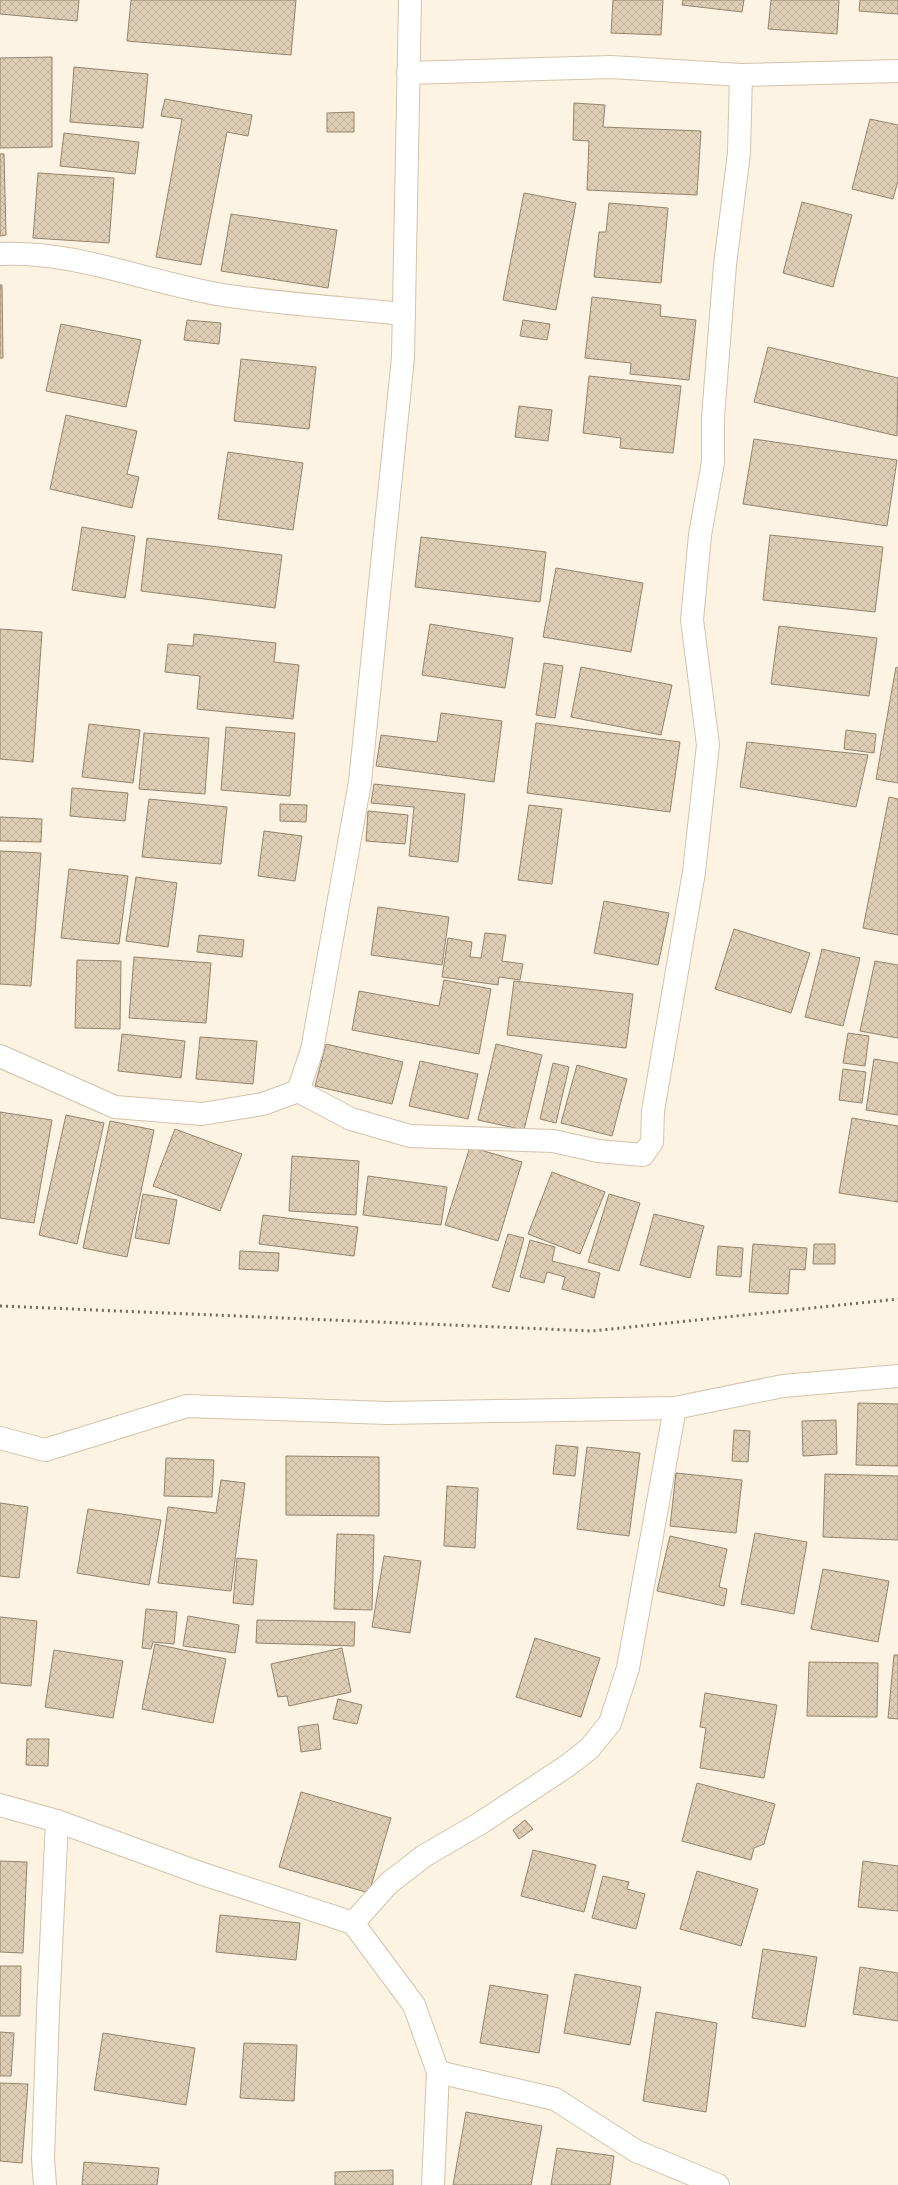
<svg xmlns="http://www.w3.org/2000/svg" width="898" height="2185" viewBox="0 0 898 2185" font-family="'Noto Serif',serif">
<style>
.building{fill:url(#building-cross-hatch);stroke:#94856d}
.lines{fill:none;stroke-linecap:round;stroke-linejoin:round}
.street-casing{stroke:#d3c3aa;stroke-width:24}
.street{stroke:#fff;stroke-width:22}
.rail{stroke:#726b5f;stroke-width:3;stroke-dasharray:2 4;stroke-linecap:butt}
</style>
<defs>
<pattern id="building-cross-hatch" width="8" height="8" patternUnits="userSpaceOnUse"><rect width="8" height="8" fill="#deceb5"/><path d="M0 0l8 8M0 8l8-8" fill="none" stroke="#bfb19b"/></pattern>
</defs>
<rect width="100%" height="100%" fill="#fdf3e3"/>
<g class="building">
<path d="M0 0H79L77 21 0 14Z"/>
<path d="M131 0H296L291 55 127 41Z"/>
<path d="M613 0H663L661 35 611 33Z"/>
<path d="M683 0H744L742 12 682 5Z"/>
<path d="M771 0H839L837 34 768 29Z"/>
<path d="M860 0H898V14L859 11Z"/>
<path d="M52 57V147L0 148V58Z"/>
<path d="M74 67 148 74 143 128 70 122Z"/>
<path d="M165 99 252 115 248 136 227 132 201 265 156 257 182 119 161 116Z"/>
<path d="M574 103 605 105 603 127 701 131 697 195 587 190 589 141 573 140Z"/>
<path d="M354 112V132H327V113Z"/>
<path d="M870 119 898 125V181L893 199 852 189Z"/>
<path d="M64 133 139 142 135 174 60 166Z"/>
<path d="M0 154H4L6 235 0 236Z"/>
<path d="M38 173 114 178 109 243 33 238Z"/>
<path d="M524 193 576 203 556 310 503 300Z"/>
<path d="M802 202 852 215 833 287 783 273Z"/>
<path d="M609 203 668 208 661 283 594 277 599 232H606Z"/>
<path d="M231 214 337 230 328 288 221 271Z"/>
<path d="M0 285H2L3 358H0Z"/>
<path d="M592 297 661 305 660 316 696 320 689 380 630 374 631 363 585 358Z"/>
<path d="M187 320 221 323 219 344 184 340Z"/>
<path d="M523 320 550 324 547 340 520 336Z"/>
<path d="M61 324 141 340 126 407 46 391Z"/>
<path d="M768 347 898 378 897 436 754 402Z"/>
<path d="M241 359 316 367 309 429 234 421Z"/>
<path d="M589 376 681 386 673 453 620 448 621 438 583 433Z"/>
<path d="M519 406 552 410 548 441 515 437Z"/>
<path d="M66 415 137 431 127 474 139 477 132 508 50 489Z"/>
<path d="M754 439 897 460 887 526 743 504Z"/>
<path d="M228 452 303 463 293 530 218 519Z"/>
<path d="M82 527 135 536 125 598 72 590Z"/>
<path d="M770 535 883 547 875 612 763 600Z"/>
<path d="M421 537 546 552 540 602 415 587Z"/>
<path d="M147 538 282 555 275 608 141 591Z"/>
<path d="M556 568 643 583 631 652 543 637Z"/>
<path d="M430 624 513 638 505 688 422 675Z"/>
<path d="M779 626 877 638 869 696 771 684Z"/>
<path d="M0 629 42 632 33 762 0 759Z"/>
<path d="M194 634 276 643 274 662 299 665 293 719 197 709 200 676 165 672 168 644 193 646Z"/>
<path d="M544 663 563 666 555 718 536 715Z"/>
<path d="M581 667 672 685 661 735 571 717Z"/>
<path d="M896 667 898 668V783L876 779Z"/>
<path d="M441 713 502 721 494 782 376 766 381 735 437 742Z"/>
<path d="M536 723 680 742 670 812 527 793Z"/>
<path d="M89 724 140 730 133 783 82 777Z"/>
<path d="M226 727 295 733 290 796 221 790Z"/>
<path d="M846 730 876 734 874 753 844 749Z"/>
<path d="M144 733 209 738 205 794 139 789Z"/>
<path d="M747 742 868 755 856 807 740 787Z"/>
<path d="M374 784 465 794 458 862 409 856 414 807 371 803Z"/>
<path d="M72 788 128 793 125 821 70 816Z"/>
<path d="M889 797 898 799V935L863 928Z"/>
<path d="M149 799 227 807 221 864 142 857Z"/>
<path d="M280 804 307 805 306 822 280 821Z"/>
<path d="M529 805 562 809 552 884 518 880Z"/>
<path d="M368 811 408 815 405 844 366 841Z"/>
<path d="M0 817 42 819 41 842 0 841Z"/>
<path d="M264 831 302 836 295 881 258 876Z"/>
<path d="M0 851 41 853 31 986 0 984Z"/>
<path d="M69 869 128 876 119 944 61 938Z"/>
<path d="M136 877 177 883 168 947 126 941Z"/>
<path d="M604 901 669 913 658 965 594 953Z"/>
<path d="M378 907 449 917 442 965 371 955Z"/>
<path d="M734 929 810 953 791 1013 715 989Z"/>
<path d="M485 933 506 935 502 961 523 964 520 980 499 977 498 985 442 977 448 938 472 942 470 957 481 958Z"/>
<path d="M199 935 244 940 242 957 197 952Z"/>
<path d="M822 949 860 958 843 1026 805 1017Z"/>
<path d="M134 957 211 963 206 1023 129 1018Z"/>
<path d="M77 960 121 961 120 1029 75 1028Z"/>
<path d="M875 961 898 965V1038L860 1031Z"/>
<path d="M444 980 491 989 479 1054 352 1030 359 991 439 1006Z"/>
<path d="M514 981 633 994 626 1048 507 1035Z"/>
<path d="M848 1033 869 1036 865 1066 843 1063Z"/>
<path d="M122 1034 185 1041 181 1078 118 1071Z"/>
<path d="M200 1037 257 1041 253 1084 196 1079Z"/>
<path d="M326 1044 403 1062 392 1104 315 1086Z"/>
<path d="M496 1044 542 1055 524 1130 478 1120Z"/>
<path d="M874 1059 898 1063V1115L866 1110Z"/>
<path d="M420 1061 478 1074 468 1119 409 1106Z"/>
<path d="M553 1063 569 1067 556 1123 540 1119Z"/>
<path d="M577 1065 627 1079 612 1136 561 1123Z"/>
<path d="M843 1069 866 1072 862 1103 839 1100Z"/>
<path d="M0 1112 52 1120 34 1223 0 1218Z"/>
<path d="M66 1115 104 1123 77 1244 39 1235Z"/>
<path d="M852 1118 898 1126V1202L839 1193Z"/>
<path d="M110 1121 154 1130 127 1257 83 1248Z"/>
<path d="M175 1129 242 1154 220 1211 153 1186Z"/>
<path d="M470 1147 522 1162 498 1241 445 1225Z"/>
<path d="M292 1156 359 1161 356 1215 289 1211Z"/>
<path d="M552 1172 605 1192 580 1254 528 1234Z"/>
<path d="M368 1176 447 1187 441 1225 363 1215Z"/>
<path d="M143 1194 177 1200 169 1244 135 1238Z"/>
<path d="M609 1194 640 1203 619 1271 588 1262Z"/>
<path d="M654 1214 704 1226 690 1278 640 1265Z"/>
<path d="M263 1215 358 1227 354 1256 259 1244Z"/>
<path d="M508 1234 524 1238 509 1292 492 1287Z"/>
<path d="M530 1240 555 1247 552 1261 600 1273 594 1298 562 1289 565 1277 547 1272 544 1283 520 1277Z"/>
<path d="M753 1244 807 1248 805 1270 790 1269 788 1294 749 1292Z"/>
<path d="M814 1244H835V1264H813Z"/>
<path d="M718 1246 743 1248 741 1277 716 1275Z"/>
<path d="M240 1251 279 1253 278 1271 239 1269Z"/>
<path d="M858 1403 898 1404V1466L856 1465Z"/>
<path d="M836 1420 837 1454 803 1456 802 1421Z"/>
<path d="M734 1430 750 1431 748 1462 732 1461Z"/>
<path d="M556 1445 578 1447 575 1476 553 1474Z"/>
<path d="M587 1447 640 1453 629 1536 577 1529Z"/>
<path d="M286 1456 379 1457V1516L286 1515Z"/>
<path d="M166 1458 214 1460 212 1497 164 1496Z"/>
<path d="M676 1473 742 1480 736 1533 670 1526Z"/>
<path d="M825 1474 898 1476V1540L823 1537Z"/>
<path d="M221 1480 245 1483 231 1591 158 1583 168 1507 216 1513Z"/>
<path d="M447 1486 478 1488 475 1548 444 1546Z"/>
<path d="M0 1503 28 1507 19 1578 0 1576Z"/>
<path d="M88 1509 161 1520 149 1585 77 1573Z"/>
<path d="M755 1533 807 1542 794 1614 741 1604Z"/>
<path d="M337 1534 374 1535 372 1610 334 1609Z"/>
<path d="M670 1536 727 1549 719 1587 727 1589 724 1606 657 1591Z"/>
<path d="M384 1556 421 1561 410 1633 372 1627Z"/>
<path d="M237 1558 257 1560 253 1605 233 1603Z"/>
<path d="M823 1569 889 1581 878 1642 811 1629Z"/>
<path d="M146 1609 177 1612 174 1644 153 1642 151 1649 142 1648Z"/>
<path d="M188 1616 239 1625 235 1653 183 1646Z"/>
<path d="M0 1617 37 1621 31 1686 0 1683Z"/>
<path d="M257 1620 355 1622 354 1646 256 1643Z"/>
<path d="M535 1638 600 1658 581 1717 516 1697Z"/>
<path d="M155 1644 226 1659 213 1723 142 1709Z"/>
<path d="M342 1648 351 1692 289 1706 287 1696 278 1697 271 1664Z"/>
<path d="M54 1650 123 1661 113 1718 45 1707Z"/>
<path d="M894 1655H898V1719L888 1718Z"/>
<path d="M809 1662 878 1663 877 1717 807 1716Z"/>
<path d="M705 1693 777 1705 764 1778 700 1768 706 1728 700 1727Z"/>
<path d="M338 1699 362 1705 357 1724 333 1719Z"/>
<path d="M318 1724 321 1749 301 1752 298 1727Z"/>
<path d="M27 1739H49L48 1766 26 1765Z"/>
<path d="M697 1783 775 1804 764 1844 754 1848 751 1860 682 1841Z"/>
<path d="M301 1792 391 1818 369 1893 279 1867Z"/>
<path d="M525 1820 533 1829 519 1839 513 1830Z"/>
<path d="M533 1850 596 1865 584 1912 521 1896Z"/>
<path d="M0 1861 27 1862 23 1953 0 1952Z"/>
<path d="M863 1861 898 1866V1911L858 1907Z"/>
<path d="M697 1871 758 1889 741 1946 680 1929Z"/>
<path d="M603 1876 629 1882 627 1889 645 1894 636 1929 592 1918Z"/>
<path d="M220 1915 300 1923 296 1960 216 1952Z"/>
<path d="M763 1949 817 1957 805 2027 752 2018Z"/>
<path d="M0 1966H21L20 2016H0Z"/>
<path d="M860 1967 898 1973V2021L853 2014Z"/>
<path d="M575 1974 641 1987 630 2045 564 2033Z"/>
<path d="M490 1985 548 1995 539 2053 480 2043Z"/>
<path d="M656 2012 717 2023 706 2112 643 2101Z"/>
<path d="M0 2032 14 2033 11 2076H0Z"/>
<path d="M103 2033 195 2048 186 2105 94 2090Z"/>
<path d="M244 2043 297 2045 294 2101 240 2098Z"/>
<path d="M0 2083 28 2084 22 2163 0 2161Z"/>
<path d="M466 2112 542 2126 531 2185H453Z"/>
<path d="M557 2148 614 2156 610 2185H551Z"/>
<path d="M84 2162 159 2168 157 2185H82Z"/>
<path d="M393 2170V2185H335V2172Z"/>
</g>
<g class="lines">
<defs>
<g id="street">
<path d="M408 73 611 67 741 75 898 71"/>
<path d="M0 254C75 250 149 283 223 295 281 304 345 308 404 314"/>
<path d="M0 1056 115 1107 202 1114 263 1104 298 1091 351 1119 410 1136 553 1141 598 1151 643 1155 652 1142 653 1111 694 872 708 745 692 620 700 535 713 462V417L725 265 739 153 741 75"/>
<path d="M298 1091 312 1050 360 782 403 357 410 0"/>
<path d="M0 1438 45 1450 187 1406 387 1413 675 1408 783 1386 898 1376"/>
<path d="M0 1805 57 1821 200 1873 353 1923 414 2005 438 2072 555 2099 636 2151 718 2185"/>
<path d="M353 1923 389 1883 424 1856 479 1824 567 1766 589 1749 610 1723 628 1668 675 1408"/>
<path d="M45 2185 43 2159 48 2011 57 1821"/>
<path d="M433 2185 438 2072"/>
</g>
</defs>
<use href="#street" class="street-casing"/>
<use href="#street" class="street"/>
<path class="rail" d="M0 1306 592 1331 898 1299"/>
</g>
</svg>
